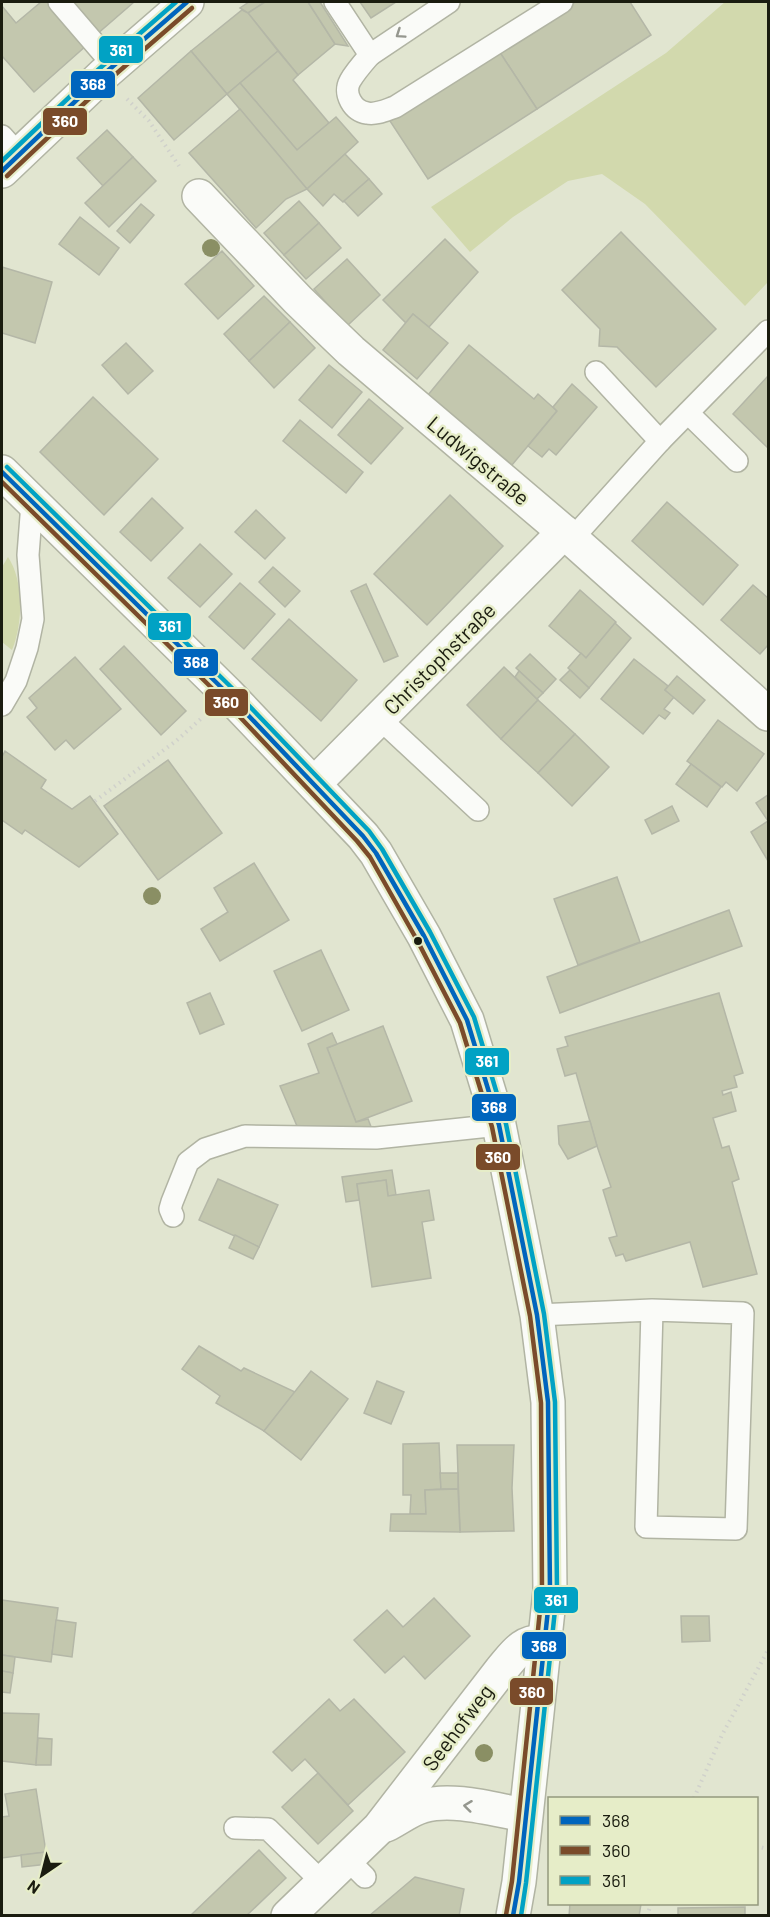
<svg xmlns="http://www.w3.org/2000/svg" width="770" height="1917" viewBox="0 0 770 1917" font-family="Barlow,sans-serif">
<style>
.green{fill:#d2d9ad}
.building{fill:#c3c7ae;stroke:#b4b7a7;stroke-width:1.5}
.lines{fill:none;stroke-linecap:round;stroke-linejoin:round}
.service-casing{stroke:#b1b4a3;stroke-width:24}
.minor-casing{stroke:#b1b4a3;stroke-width:36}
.tertiary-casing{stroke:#b1b4a3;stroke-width:36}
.path{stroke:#d0d1cb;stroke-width:4;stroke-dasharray:1.5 4.5;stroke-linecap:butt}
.service{stroke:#fafbf8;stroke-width:21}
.minor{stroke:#fafbf8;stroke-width:33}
.tertiary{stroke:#fafbf8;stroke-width:33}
.bus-1-casing{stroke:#e6edc8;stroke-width:9}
.bus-2-casing{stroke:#e6edc8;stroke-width:9}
.bus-3-casing{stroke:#e6edc8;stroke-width:9}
.bus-1{stroke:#0065bd;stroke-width:4.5}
.bus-2{stroke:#7a4b2a;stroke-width:4.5}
.bus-3{stroke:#01a2c4;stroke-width:4.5}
.tree{fill:#8a8f64}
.oneway{stroke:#95978f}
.bus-dot{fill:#1a1c0f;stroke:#e6edc8;stroke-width:2}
.labels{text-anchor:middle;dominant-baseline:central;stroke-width:5;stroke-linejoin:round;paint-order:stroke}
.street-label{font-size:21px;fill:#1a1c0f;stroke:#e6edc8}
.line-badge{stroke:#e6edc8;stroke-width:2}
.badge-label{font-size:16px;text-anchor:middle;font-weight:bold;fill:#fff}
</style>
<rect width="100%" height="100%" fill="#e1e5d0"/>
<g class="green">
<path d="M725 2H768V282L745 306 645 204 602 174 568 181 513 217 470 252 431 207 666 53Z"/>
<path d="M8 557C24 581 23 624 12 650L2 642V567Z"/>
</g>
<g class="building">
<path d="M41 2H48L87 45 34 92 2 56V6L16 23Z"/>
<path d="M67 2H134L96 35Z"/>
<path d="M249 2H265L248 13 240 8Z"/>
<path d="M265 2H308L335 44 298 75 248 13Z"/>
<path d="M308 2H320L348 46 335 44Z"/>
<path d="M360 2H396L371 18Z"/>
<path d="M575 2H630L651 35 537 109 499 51Z"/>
<path d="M242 10 248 13 278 51 227 94 191 51Z"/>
<path d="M191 51 227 94 174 140 138 98Z"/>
<path d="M278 51 298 75 293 80 329 123 297 150 240 83Z"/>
<path d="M499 51 537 109 428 179 390 121Z"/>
<path d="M240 83 297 150 336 117 358 142 307 189 227 94Z"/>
<path d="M240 109 307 189 286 199 256 228 189 153Z"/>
<path d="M107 130 133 157 103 186 77 158Z"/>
<path d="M345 154 369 179 343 202 334 194 323 206 307 189Z"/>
<path d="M133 157 156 181 109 227 85 203Z"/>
<path d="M369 179 382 194 358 216 344 201Z"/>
<path d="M299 201 319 223 284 255 264 233Z"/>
<path d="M141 204 154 215 130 243 117 231Z"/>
<path d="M80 217 119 248 99 275 59 244Z"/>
<path d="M319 223 341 248 306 279 284 255Z"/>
<path d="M621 232 716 329 656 387 617 347 599 346 600 329 562 290Z"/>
<path d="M445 239 478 272 429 327 413 314 406 323 383 300Z"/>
<path d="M222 251 254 286 218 319 185 284Z"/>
<path d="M347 259 380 295 347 326 314 289Z"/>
<path d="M2 267 52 282 35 343 2 333Z"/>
<path d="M264 296 290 322 249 361 224 334Z"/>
<path d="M413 314 448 343 417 379 383 350Z"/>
<path d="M290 322 315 348 274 388 249 361Z"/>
<path d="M126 343 153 371 128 394 102 365Z"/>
<path d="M469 345 534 399 538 394 557 411 512 465 428 395Z"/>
<path d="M329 365 362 392 332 428 299 400Z"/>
<path d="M768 376V448L733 414Z"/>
<path d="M572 384 597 407 556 455 549 449 542 457 528 446 557 411 553 407Z"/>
<path d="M93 397 158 459 104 515 40 452Z"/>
<path d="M369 399 403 428 371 464 338 435Z"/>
<path d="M300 420 363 472 346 493 283 441Z"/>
<path d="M450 495 503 546 427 625 374 574Z"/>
<path d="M152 498 183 528 151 561 120 532Z"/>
<path d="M667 502 738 565 703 605 632 541Z"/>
<path d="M256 510 285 538 265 559 235 532Z"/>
<path d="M200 544 232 574 200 607 168 578Z"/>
<path d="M273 567 300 591 285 607 259 582Z"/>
<path d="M240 583 275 614 244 649 209 617Z"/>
<path d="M366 584 398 656 384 662 351 591Z"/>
<path d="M753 585 768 598V645L760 654 721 620Z"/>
<path d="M580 590 616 622 586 658 549 626Z"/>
<path d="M289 619 357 680 321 721 252 659Z"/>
<path d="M615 623 631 638 589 688 568 668 581 653 586 658Z"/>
<path d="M124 646 186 711 161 735 100 669Z"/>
<path d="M530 654 556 679 543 693 516 668Z"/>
<path d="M75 657 121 709 74 749 66 740 55 750 27 717 37 708 29 698Z"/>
<path d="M634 659 668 686 665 690 674 697 664 709 670 713 665 719 659 715 643 734 601 699Z"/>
<path d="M504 667 538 700 501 739 467 705Z"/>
<path d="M570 670 589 688 580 698 560 680Z"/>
<path d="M519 671 543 693 537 699 515 677Z"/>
<path d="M677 676 705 700 693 714 665 690Z"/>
<path d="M538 700 575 734 538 773 501 739Z"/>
<path d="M718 720 764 754 737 791 726 782 722 787 687 761Z"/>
<path d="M575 734 609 767 572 806 538 773Z"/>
<path d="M5 751 46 780 41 788 72 809 90 796 118 834 79 867 25 830 22 834 2 820V757Z"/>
<path d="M168 760 222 833 158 880 104 806Z"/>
<path d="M691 764 721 787 707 807 676 784Z"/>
<path d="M768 795V821L756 803Z"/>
<path d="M672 806 679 821 652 834 645 820Z"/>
<path d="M768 821V861L751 832Z"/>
<path d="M254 863 289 920 220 961 201 929 228 912 214 888Z"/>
<path d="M617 877 640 942 578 965 554 899Z"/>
<path d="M729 910 742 946 560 1013 547 977Z"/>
<path d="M321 950 349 1010 302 1031 274 971Z"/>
<path d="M210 993 224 1024 200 1034 187 1003Z"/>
<path d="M719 993 743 1073 734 1076 737 1087 722 1091 723 1095 731 1092 736 1111 713 1118 722 1148 729 1146 739 1179 732 1182 757 1274 703 1287 690 1242 626 1261 623 1254 616 1256 609 1238 617 1236 603 1190 611 1187 597 1146 576 1073 565 1076 557 1049 568 1046 565 1037Z"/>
<path d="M383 1026 412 1101 356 1122 327 1048Z"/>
<path d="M332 1033 337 1044 327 1048 356 1122 368 1119 373 1132 297 1126 280 1086 319 1073 308 1044Z"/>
<path d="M590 1121 597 1146 568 1159 559 1144 558 1126Z"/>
<path d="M392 1170 396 1195 388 1196 386 1180 357 1184 359 1200 346 1202 342 1177Z"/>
<path d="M218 1179 278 1205 259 1247 199 1220Z"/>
<path d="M386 1180 388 1196 429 1190 434 1220 422 1222 431 1278 372 1287 357 1184Z"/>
<path d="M235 1235 259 1247 253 1259 229 1248Z"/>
<path d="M199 1346 241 1371 244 1368 295 1392 264 1431 216 1403 220 1396 182 1369Z"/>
<path d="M311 1371 348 1399 301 1460 264 1431Z"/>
<path d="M377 1381 404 1392 391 1424 364 1413Z"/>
<path d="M439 1443 441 1489 425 1490 426 1514H410L411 1495H403V1444Z"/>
<path d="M457 1445H514L512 1488 514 1531 460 1532Z"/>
<path d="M440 1473H458V1489H441Z"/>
<path d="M458 1489 460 1532 390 1531 391 1514H426L425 1490Z"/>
<path d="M434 1598 470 1636 425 1679 404 1656 385 1673 354 1640 387 1610 403 1627Z"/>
<path d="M2 1600 58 1608 51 1662 2 1655Z"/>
<path d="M681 1616H709L710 1641 682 1642Z"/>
<path d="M56 1620 76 1623 72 1657 52 1654Z"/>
<path d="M2 1655 15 1657 13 1673 2 1671Z"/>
<path d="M2 1671 13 1673 10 1693 2 1692Z"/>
<path d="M329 1699 340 1711 354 1699 405 1752 348 1805 305 1759 292 1771 273 1752Z"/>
<path d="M2 1713 39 1714 36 1765 2 1761Z"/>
<path d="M38 1738 52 1739 51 1765H36Z"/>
<path d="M318 1773 353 1811 318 1844 282 1807Z"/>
<path d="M36 1789 46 1852 2 1858V1817L9 1816 5 1794Z"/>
<path d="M259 1850 286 1878 246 1916H190Z"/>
<path d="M46 1852 48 1864 22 1867 21 1855Z"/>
<path d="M415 1877 464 1889 459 1916H369Z"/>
<path d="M570 1904H641L639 1916H569Z"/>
<path d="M745 1907V1916H678V1908Z"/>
</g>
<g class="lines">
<defs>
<g id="service">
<path d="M59 2 114 66"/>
<path d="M335 2 370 55 449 2"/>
<path d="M370 55C363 63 355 72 350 81 343 94 353 111 367 113 376 115 386 110 395 107L562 2"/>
<path d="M2 136 19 155"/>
<path d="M596 372 660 441"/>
<path d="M688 413 737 461"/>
<path d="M572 539 660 441 768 331"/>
<path d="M2 705 16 681 27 648 33 619 28 555 32 503"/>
<path d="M379 718 478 810"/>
<path d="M173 1216 170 1209 172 1202 188 1162 205 1149 245 1136 376 1138 499 1125"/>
<path d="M537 1315 652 1310 743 1313 736 1529 646 1527 652 1310"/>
<path d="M235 1828 268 1829 322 1882"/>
<path d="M346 1858 365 1877"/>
</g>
<g id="minor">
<path d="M199 196 298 300 351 351 564 532 768 714"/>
<path d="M314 784 564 532"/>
<path d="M386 1825C398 1819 411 1809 423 1806 453 1797 495 1810 525 1815"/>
<path d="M288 1916 379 1828 501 1670C514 1655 522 1640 544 1642"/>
</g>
<g id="tertiary">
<path d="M2 171 104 74 187 2"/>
<path d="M2 472 227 693 363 836 376 853 424 936 467 1020 499 1125 537 1315 548 1402 550 1591 519 1882 513 1916"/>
</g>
</defs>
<use href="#service" class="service-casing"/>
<use href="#minor" class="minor-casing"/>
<use href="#tertiary" class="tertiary-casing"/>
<g class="path">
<path d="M127 99 149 121 179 166"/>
<path d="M95 801 176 741 203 717"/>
<path d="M694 1798 722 1735 768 1650"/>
<path d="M756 1846 768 1849"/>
<path d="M647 1916 651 1904"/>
</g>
<use href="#service" class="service"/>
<use href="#minor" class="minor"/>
<use href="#tertiary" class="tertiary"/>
<defs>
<g id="bus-1">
<path d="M2 171 104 74 187 2"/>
<path d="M2 472 227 693 363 836 376 853 424 936 467 1020 499 1125 537 1315 548 1402 550 1591 519 1882 513 1916"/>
</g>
<g id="bus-2">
<path d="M7 176 109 80 192 8"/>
<path d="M2 482 222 698 357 841 370 857 417 940 460 1023 492 1127 530 1316 541 1403 542 1591 512 1881 506 1915"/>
</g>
<g id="bus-3">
<path d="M2 161 99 69 176 2"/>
<path d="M7 467 232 688 369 831 382 849 430 932 474 1017 506 1124 544 1314 555 1402 557 1591 526 1883 521 1916"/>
</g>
</defs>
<use href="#bus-1" class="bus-1-casing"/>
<use href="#bus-2" class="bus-2-casing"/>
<use href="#bus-3" class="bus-3-casing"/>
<use href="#bus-1" class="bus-1"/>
<use href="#bus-2" class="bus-2"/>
<use href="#bus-3" class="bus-3"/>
</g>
<g class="tree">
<circle cx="211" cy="248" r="9"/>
<circle cx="152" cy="896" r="9"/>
<circle cx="484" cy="1753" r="9"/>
</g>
<defs><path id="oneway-chevron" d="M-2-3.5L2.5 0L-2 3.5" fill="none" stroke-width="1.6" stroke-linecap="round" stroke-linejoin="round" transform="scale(1.5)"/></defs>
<g class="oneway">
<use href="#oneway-chevron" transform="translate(400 34) rotate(146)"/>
<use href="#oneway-chevron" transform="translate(468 1806) rotate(-173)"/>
</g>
<circle class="bus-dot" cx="418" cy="941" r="5"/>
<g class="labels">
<g class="street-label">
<text transform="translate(479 460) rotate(40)">Ludwigstraße</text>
<text transform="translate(439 658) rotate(-45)">Christophstraße</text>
<text transform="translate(457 1727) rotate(-53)">Seehofweg</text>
</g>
</g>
<g class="line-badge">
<rect x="98" y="35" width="46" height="29" rx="6" fill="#01a2c4"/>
<rect x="70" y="70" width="46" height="29" rx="6" fill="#0065bd"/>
<rect x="42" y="107" width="46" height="29" rx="6" fill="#7a4b2a"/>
<rect x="147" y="612" width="45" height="29" rx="6" fill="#01a2c4"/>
<rect x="173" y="648" width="46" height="29" rx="6" fill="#0065bd"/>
<rect x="204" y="688" width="45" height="29" rx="6" fill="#7a4b2a"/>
<rect x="464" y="1047" width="46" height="29" rx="6" fill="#01a2c4"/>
<rect x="471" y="1093" width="46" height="29" rx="6" fill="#0065bd"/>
<rect x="475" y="1143" width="46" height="28" rx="6" fill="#7a4b2a"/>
<rect x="533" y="1586" width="46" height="28" rx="6" fill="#01a2c4"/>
<rect x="521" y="1631" width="46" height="29" rx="6" fill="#0065bd"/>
<rect x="509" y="1677" width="45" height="29" rx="6" fill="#7a4b2a"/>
</g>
<g class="badge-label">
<text x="121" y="56">361</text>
<text x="93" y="90">368</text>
<text x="65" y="127">360</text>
<text x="170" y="632">361</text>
<text x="196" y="668">368</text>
<text x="226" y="708">360</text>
<text x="487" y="1067">361</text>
<text x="494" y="1113">368</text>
<text x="498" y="1163">360</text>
<text x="556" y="1606">361</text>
<text x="544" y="1652">368</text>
<text x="532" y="1698">360</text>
</g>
<rect width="770" height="1917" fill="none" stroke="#1a1c0f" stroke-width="6"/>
<rect x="548" y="1797" width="210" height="108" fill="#e6edc8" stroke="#94997e" stroke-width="1.5"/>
<rect x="560" y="1816" width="30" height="9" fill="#0065bd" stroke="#94997e" stroke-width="1.5"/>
<text x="602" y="1827" font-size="18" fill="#1a1c0f">368</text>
<rect x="560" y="1846" width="30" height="9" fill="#7a4b2a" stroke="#94997e" stroke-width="1.5"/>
<text x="602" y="1857" font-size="18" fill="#1a1c0f">360</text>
<rect x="560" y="1876" width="30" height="9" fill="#01a2c4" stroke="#94997e" stroke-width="1.5"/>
<text x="602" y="1887" font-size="18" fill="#1a1c0f">361</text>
<g transform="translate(42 1875) rotate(215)" stroke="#e6edc8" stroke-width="4.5" paint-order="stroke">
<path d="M0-4.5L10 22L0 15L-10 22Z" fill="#1a1c0f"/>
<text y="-9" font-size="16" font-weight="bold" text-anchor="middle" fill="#1a1c0f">N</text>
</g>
</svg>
